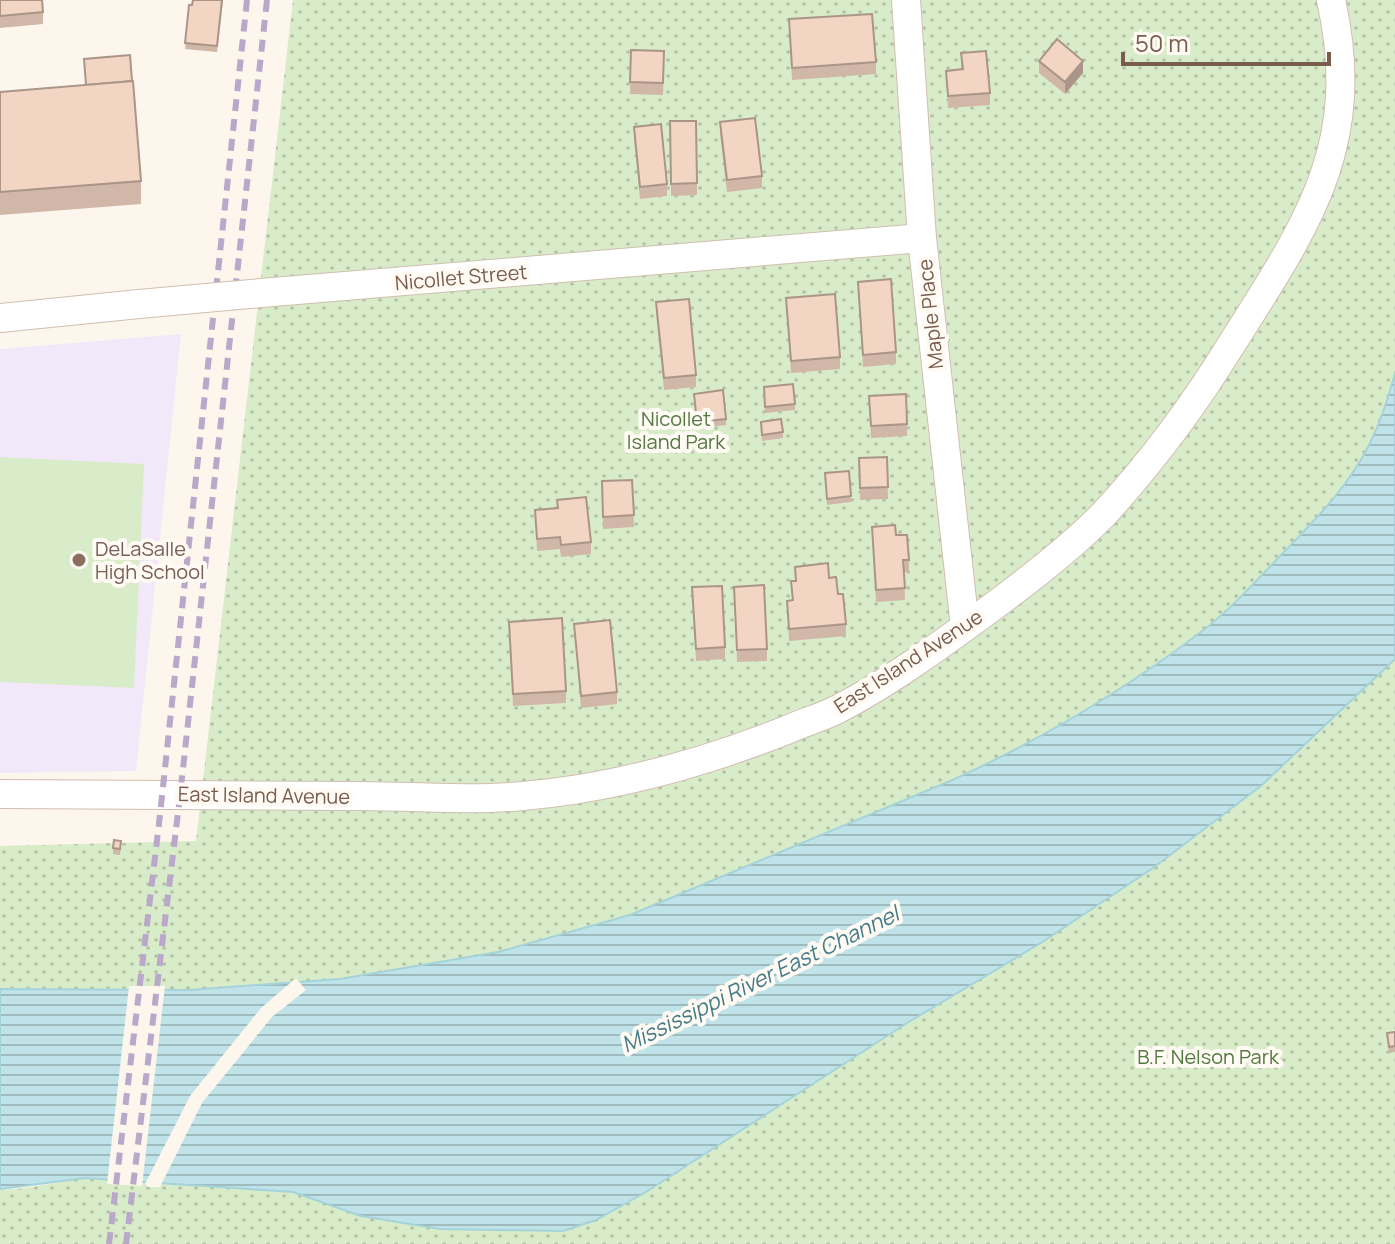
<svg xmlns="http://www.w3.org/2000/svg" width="1395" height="1244" viewBox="0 0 1395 1244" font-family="Manrope,sans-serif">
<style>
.education{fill:#f3e8fa}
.grass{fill:#d8ecc9}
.park{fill:url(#park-dots)}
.water{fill:url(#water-rules);stroke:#a5d3da;stroke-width:2}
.pier{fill:#fdf6ec}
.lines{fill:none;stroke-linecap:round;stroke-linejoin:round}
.street-casing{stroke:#d1beb0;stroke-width:30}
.street{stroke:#fff;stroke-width:28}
.rail{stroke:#b9a8c9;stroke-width:6;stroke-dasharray:12 8;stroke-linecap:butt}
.street-bridge-casing{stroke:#d1beb0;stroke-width:30;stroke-linecap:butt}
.street-bridge{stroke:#fff;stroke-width:28}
.wall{fill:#d1b7a8}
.shaded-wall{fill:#aa9588}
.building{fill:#f3d5c3;stroke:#aa9588;stroke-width:2}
.education-dot{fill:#8d6e63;stroke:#fffaf3;stroke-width:3}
.labels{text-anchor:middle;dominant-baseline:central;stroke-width:8;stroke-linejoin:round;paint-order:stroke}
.street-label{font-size:20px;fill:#7a5c4d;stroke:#fffaf3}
.park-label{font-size:20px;fill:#537a41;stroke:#fffaf3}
.education-label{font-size:20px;fill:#785e54;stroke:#fffaf3;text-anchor:start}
.water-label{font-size:22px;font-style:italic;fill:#437c86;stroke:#fffaf3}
</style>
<defs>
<pattern id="park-dots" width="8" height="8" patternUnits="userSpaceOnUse" patternTransform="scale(2)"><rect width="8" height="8" fill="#d8ecc9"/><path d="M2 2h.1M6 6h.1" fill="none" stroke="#b4c2a5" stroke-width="1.8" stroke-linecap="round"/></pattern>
<pattern id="water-rules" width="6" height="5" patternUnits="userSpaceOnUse" patternTransform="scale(2)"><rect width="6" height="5" fill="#bfe3e8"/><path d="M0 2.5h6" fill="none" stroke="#a0bbbe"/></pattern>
</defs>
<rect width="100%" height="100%" fill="#fdf6ec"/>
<path class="education" d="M181 334 136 771 0 773V349Z"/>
<path class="grass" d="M0 457 144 464 134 688 0 682Z"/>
<g class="park">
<path d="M293 0H1395V374L1386 407 1367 449 1341 492 1254 584 1203 631 1103 701 997 760 950 781 630 915 498 952 396 972 340 979 189 990H0V846L196 841Z"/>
<path d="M1395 659V1244H0V1190L26 1188 85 1178 170 1183 293 1192 361 1216 440 1229 563 1231 596 1220 646 1192 711 1148 1153 868 1262 785Z"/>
</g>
<path class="water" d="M1395 373V659L1262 785 1153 868 1044 941 907 1023 646 1192 596 1220 563 1231 440 1229 361 1216 293 1192 85 1178 0 1189V989L189 990 340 979 498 952 630 915 950 781C1039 741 1123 691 1201 632 1231 609 1258 579 1284 552 1315 520 1347 488 1368 447 1380 424 1388 399 1395 373Z"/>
<g class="pier">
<path d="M296 978 306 990 272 1017 202 1103 160 1187H148L145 1184 190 1096 261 1008Z"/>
<path d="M129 986H165L142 1186 107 1184Z"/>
</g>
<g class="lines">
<defs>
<g id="street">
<path d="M906 0 922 238 965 627"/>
<path d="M261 293 922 238"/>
<path d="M0 318 139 304"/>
<path d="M0 794C118 794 236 795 355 796 411 796 467 801 523 796 615 788 704 763 789 729 805 722 823 717 838 709 887 684 942 644 987 611 1026 582 1068 550 1103 515 1151 463 1194 405 1231 345 1306 226 1364 147 1331 0"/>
</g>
</defs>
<use href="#street" class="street-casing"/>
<use href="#street" class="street"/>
<g class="rail">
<path d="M109 1244 160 815 247 0"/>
<path d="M126 1244 180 796 267 0"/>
</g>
<defs>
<path id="street-bridge" d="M139 304 261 293"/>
</defs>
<use href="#street-bridge" class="street-bridge-casing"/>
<use href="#street-bridge" class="street-bridge"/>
</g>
<g class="wall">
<path d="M0 0 43 12V24L0 28Z"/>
<path d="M193 0H223L217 52 185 49Z"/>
<path d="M789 19 876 62V74L792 80Z"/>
<path d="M631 50 664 51 663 95 630 94Z"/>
<path d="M961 53 990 93V105L948 108 946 71 961 69Z"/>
<path d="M1039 61 1083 73 1065 94 1039 73Z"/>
<path d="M0 92 141 181V204L0 215Z"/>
<path d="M670 121H696L697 195 671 196Z"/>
<path d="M720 122 762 176V188L727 192 720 134Z"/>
<path d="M634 127 667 184V196L640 199 634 139Z"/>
<path d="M858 282 896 352V364L863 367Z"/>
<path d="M786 298 840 357V369L791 373Z"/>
<path d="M656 302 696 375V387L664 390 656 314Z"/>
<path d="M793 384 795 410 765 413 764 393Z"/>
<path d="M694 394 726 419V425L697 428Z"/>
<path d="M869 396 907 424V436L871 438Z"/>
<path d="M761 422 783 432V438L762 441Z"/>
<path d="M887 457 888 499 860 500 859 458Z"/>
<path d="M849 471 851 502 827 505 825 479Z"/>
<path d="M632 480 634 527 603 529 602 481Z"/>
<path d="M535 510 591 542V554L561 557 560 549 537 551Z"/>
<path d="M872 527 896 535 909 560V572H904L905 600 876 602Z"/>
<path d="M795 567 829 578 838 594 846 624V636L789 641 787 601 792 600 791 581H795Z"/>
<path d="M692 587 725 647V659L696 661Z"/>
<path d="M734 587 767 649V661L737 662Z"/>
<path d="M509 622 566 691V703L513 706Z"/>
<path d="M574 624 617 692V704L581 708Z"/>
<path d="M121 841 120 855 113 854V848Z"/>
<path d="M1395 1032V1052L1389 1053 1387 1033Z"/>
</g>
<path class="shaded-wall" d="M1083 61V73L1065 94V82Z"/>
<g class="building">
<path d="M0 0H42L43 12 0 16Z"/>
<path d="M193 0H222L217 46 185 43 189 5H192Z"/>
<path d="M872 14 876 62 792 68 789 19Z"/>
<path d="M1057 39 1083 61 1065 82 1039 61Z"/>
<path d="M631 50 664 51 663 83 630 82Z"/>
<path d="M986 51 990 93 948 96 946 71 963 69 961 53Z"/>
<path d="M130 55 132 81 86 85 84 59Z"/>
<path d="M133 81 141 181 0 192V92Z"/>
<path d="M755 118 762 176 727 180 720 122Z"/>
<path d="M670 121H696L697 183 671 184Z"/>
<path d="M661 124 667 184 640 187 634 127Z"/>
<path d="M891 279 896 352 863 355 858 282Z"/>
<path d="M835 294 840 357 791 361 786 298Z"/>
<path d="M689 299 696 375 664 378 656 302Z"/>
<path d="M793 384 795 404 765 407 764 387Z"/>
<path d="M723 390 726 419 697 422 694 394Z"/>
<path d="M906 394 907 424 871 426 869 396Z"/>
<path d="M781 419 783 432 762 435 761 422Z"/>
<path d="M887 457 888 487 860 488 859 458Z"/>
<path d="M849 471 851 496 827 499 825 473Z"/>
<path d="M632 480 634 515 603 517 602 481Z"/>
<path d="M586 497 591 542 561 545 560 537 537 539 535 510 558 508 557 500Z"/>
<path d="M895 525 896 535H907L909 560H903L905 588 876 590 872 527Z"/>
<path d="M828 563 829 578 836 577 838 594H843L846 624 789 629 787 601 793 600 791 581H796L795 567Z"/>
<path d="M764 585 767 649 737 650 734 587Z"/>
<path d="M722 586 725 647 696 649 692 587Z"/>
<path d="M562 618 566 691 513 694 509 622Z"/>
<path d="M610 620 617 692 581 696 574 624Z"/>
<path d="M114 840 121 841 120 849 113 848Z"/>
<path d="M1395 1032V1046L1389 1047 1387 1033Z"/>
</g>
<circle class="education-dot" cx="79" cy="560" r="8"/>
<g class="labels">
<g class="street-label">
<text transform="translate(461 277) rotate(-5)">Nicollet Street</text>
<text transform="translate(930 314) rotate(-96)">Maple Place</text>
<text transform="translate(908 661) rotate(-33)">East Island Avenue</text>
<text transform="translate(264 795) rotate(1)">East Island Avenue</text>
</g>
<g class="park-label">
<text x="676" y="418">Nicollet<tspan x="676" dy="23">Island Park</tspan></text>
<text x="1208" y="1056">B.F. Nelson Park</text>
</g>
<g class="education-label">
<text x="95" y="548">DeLaSalle<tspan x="95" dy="23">High School</tspan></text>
</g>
<g class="water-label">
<text transform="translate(760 979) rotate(-26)">Mississippi River East Channel</text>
</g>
</g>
<path d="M1123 52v12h206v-12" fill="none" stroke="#7a5c4d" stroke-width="4"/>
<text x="1135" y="52" font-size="24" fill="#7a5c4d" stroke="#fffaf3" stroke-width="6" paint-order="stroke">50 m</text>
</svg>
